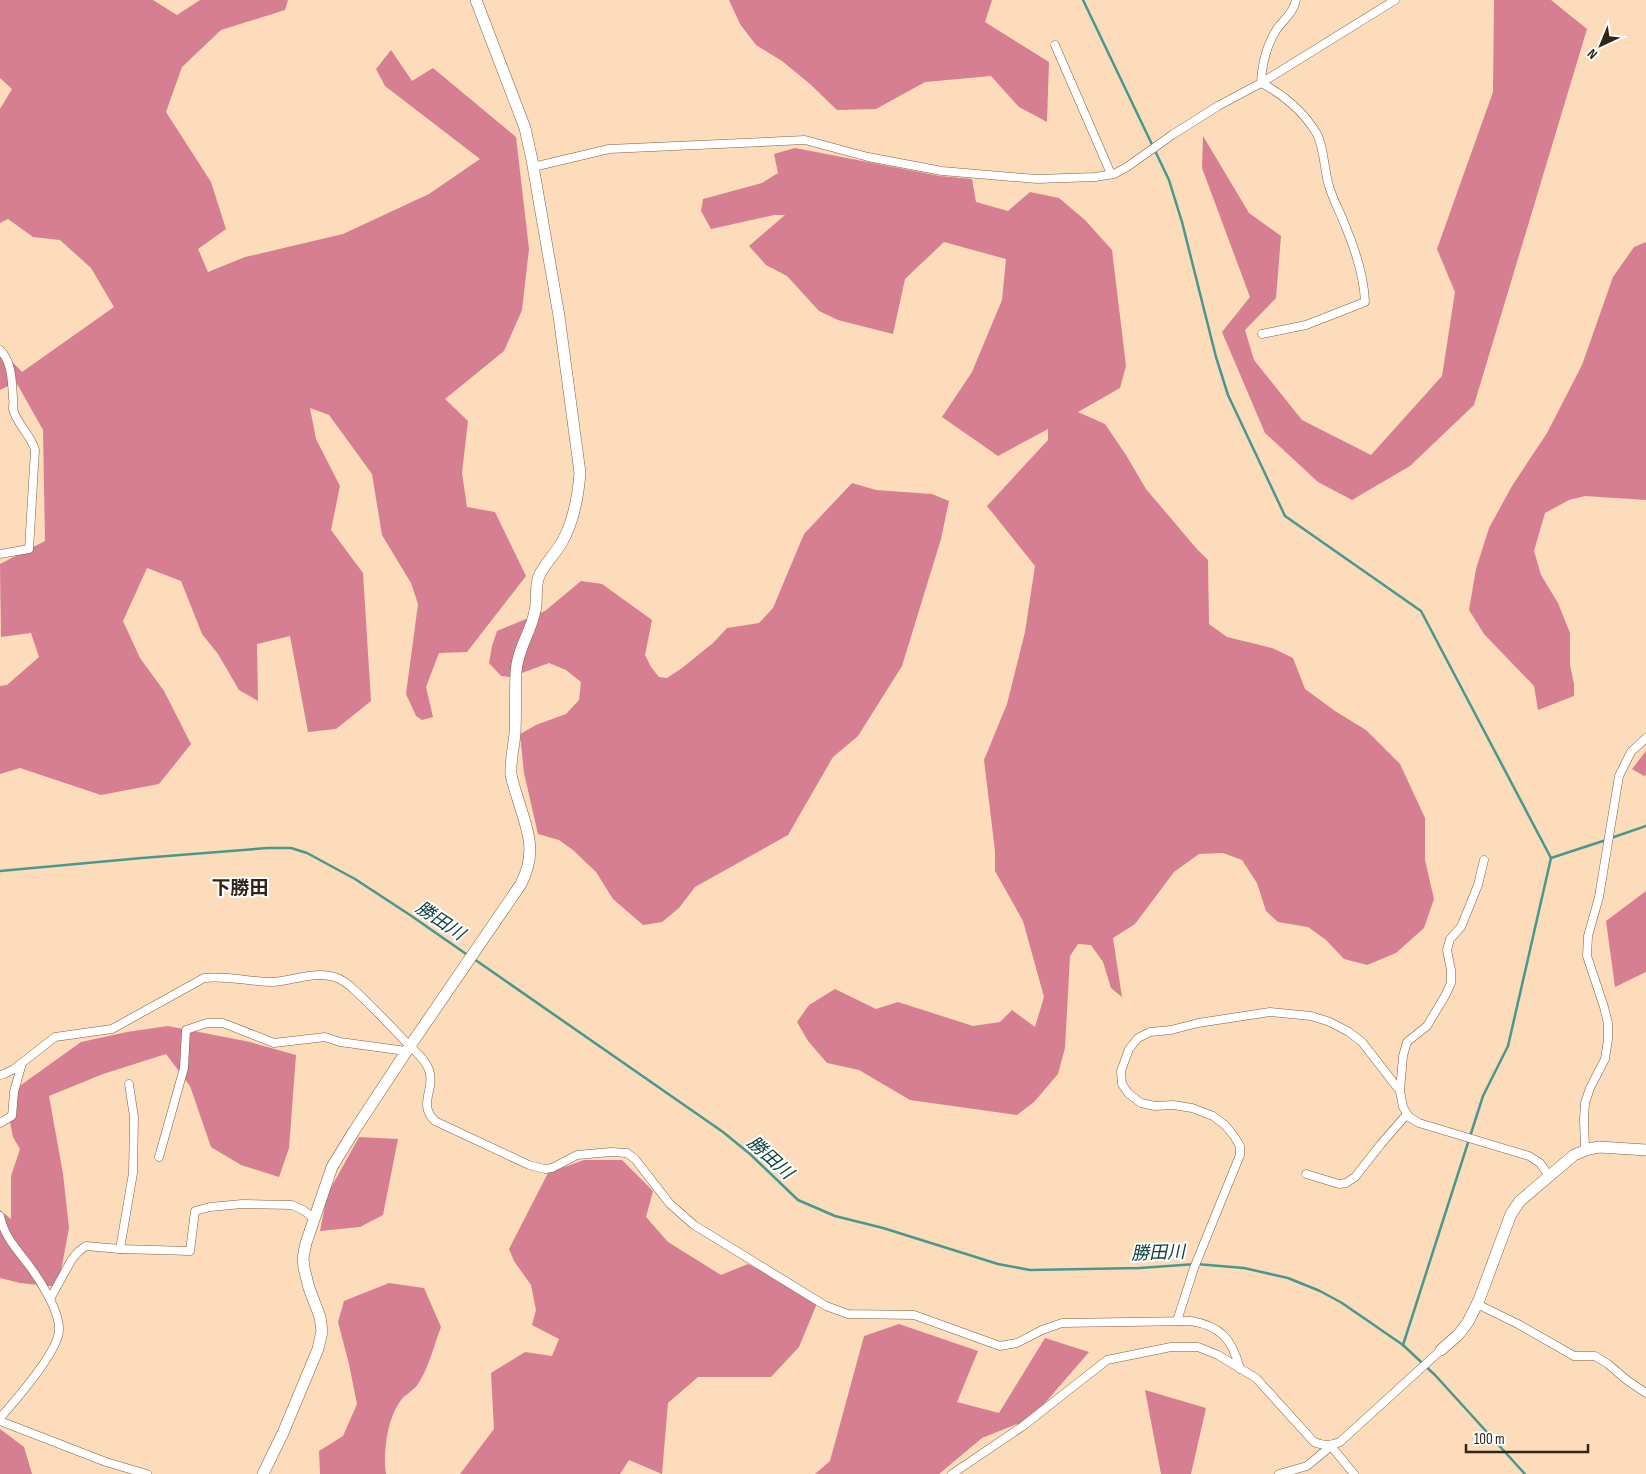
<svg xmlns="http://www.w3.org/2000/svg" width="1646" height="1474" viewBox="0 0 1646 1474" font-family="'Sofia Sans Condensed','Noto Sans JP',sans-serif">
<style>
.forest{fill:#d67f92}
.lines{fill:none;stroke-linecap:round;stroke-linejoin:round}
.stream{stroke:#47998d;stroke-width:2.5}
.street-casing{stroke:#7c6043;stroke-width:9}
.secondary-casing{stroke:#7c6043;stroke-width:12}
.street{stroke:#fff;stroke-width:8}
.secondary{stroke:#fff;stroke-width:11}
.labels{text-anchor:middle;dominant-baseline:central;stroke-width:4;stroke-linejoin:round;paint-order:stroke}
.water-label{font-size:18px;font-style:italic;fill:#0a433e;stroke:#fff}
.quarter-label{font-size:19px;font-weight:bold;fill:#312519;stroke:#fff}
</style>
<rect width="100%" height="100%" fill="#fddcbc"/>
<g class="forest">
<path d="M0 0H153L177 15 200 0H288L285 10 221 30 182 67 166 112 211 182 226 229 198 249 208 272 245 257 343 234 429 194 480 159 385 86 376 69 391 50 412 81 433 68 516 137 529 249 522 310 504 351 445 399 468 421 462 473 467 507 495 512 526 576 467 652 439 653 426 687 433 717 422 720 416 716 406 694 418 604 411 583 382 535 372 474 329 415 310 408 316 439 340 486 331 530 363 573 371 701 336 729 308 732 290 636 257 644 258 701 239 690 218 654 202 634 181 581 147 568 123 621 140 658 164 691 191 744 159 784 101 795 20 768 0 774V686L7 685 39 657 31 633 1 637 0 564 45 541 43 430 16 382 0 390V349L22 372 114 307 91 268 60 240 33 237 8 219 0 223V109L12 89 0 78Z"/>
<path d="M729 0H992L985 22 1049 62 1047 122 1019 107 991 76 925 82 876 109 837 110 810 84 782 61 756 45 740 24Z"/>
<path d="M1494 0H1551L1587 29 1474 405 1410 466 1352 500 1318 482 1265 433 1222 332 1250 297 1202 168 1203 136 1249 213 1281 236 1276 298 1245 330 1254 360 1302 420 1371 455 1442 376 1455 292 1437 249 1493 92Z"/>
<path d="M795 148 940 176 972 179 976 202 1008 211 1030 192 1059 198 1085 220 1112 250 1126 366 1120 388 1078 412 1105 424 1126 455 1146 489 1196 548 1208 560 1209 624 1227 637 1272 648 1293 658 1305 689 1335 711 1366 730 1400 764 1425 818V860L1434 899 1424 928 1396 953 1367 965 1344 959 1326 940 1308 927 1278 922 1266 911 1257 883 1242 860 1223 853 1199 854 1174 872 1135 924 1113 938 1122 997 1111 988 1103 962 1091 945 1078 944 1070 956 1065 1048 1058 1074 1034 1102 1017 1115 910 1100 859 1070 827 1063 808 1041 797 1022 809 1005 835 989 876 1009 898 1002 973 1026 1000 1022 1012 1010 1035 1027 1044 997 1023 921 995 871V851L984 760 1007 704 1025 632 1035 566 987 506 1048 440V429L998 456 942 417 972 372 1002 300 1006 259 944 242 905 279 893 334 838 320 819 311 787 276 766 265 749 246 785 215H774L711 229 701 211 703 199 762 183 778 173 774 154Z"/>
<path d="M1646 242V500L1585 496 1569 500 1545 513 1534 551 1541 575 1558 603 1570 633V665L1574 684V696L1538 710 1534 686 1484 634 1469 610 1476 569 1489 528 1512 486 1547 433 1582 365 1613 277 1634 247Z"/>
<path d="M852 483 876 490 932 494 949 501 941 539 902 666 858 736 833 757 788 835 695 887 679 908 662 922 643 925 613 899 596 872 573 850 559 840 538 834 524 773 520 734 536 725 566 714 579 700 581 682 566 670 549 663 511 677 501 676 489 663 492 646 497 631 545 611 581 581 602 584 652 620 645 655 651 667 659 677 667 678 682 668 713 643 727 628 759 623 773 608 804 534Z"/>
<path d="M1646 751V775L1644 776 1632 769Z"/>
<path d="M1646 891V972L1615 987 1606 921Z"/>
<path d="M168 1026 250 1042 296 1055 289 1148 279 1177 241 1165 211 1147 190 1086 166 1054 103 1074 49 1096 63 1174 69 1228 58 1287 20 1283 0 1278V1210L11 1219V1176L20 1149 13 1137 10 1122 12 1101 21 1085 81 1042 127 1032Z"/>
<path d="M359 1137 398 1139 383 1215 360 1227 320 1231 327 1195Z"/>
<path d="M584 1160H622L653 1191 646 1217 668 1242 721 1275 748 1264 818 1301 799 1347 771 1377H698L668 1403 662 1474 629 1460 620 1474H460L494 1429 491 1373 525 1352 552 1356 559 1339 532 1325 536 1310 531 1285 514 1261 509 1249 548 1173Z"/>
<path d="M389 1283 424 1288 441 1327C434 1345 429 1367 418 1384 414 1390 406 1394 401 1400 387 1419 383 1451 386 1474H320L319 1451 343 1436 357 1404 349 1364 338 1322 344 1301Z"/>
<path d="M899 1324 978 1351 957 1402 999 1413 1045 1338 1089 1352 1032 1418 982 1438 939 1474H815L830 1461 864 1336Z"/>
<path d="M1145 1390 1206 1408 1191 1474H1161Z"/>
<path d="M0 1429 24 1447 32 1474H0Z"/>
</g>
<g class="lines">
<g class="stream">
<path d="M1083 0 1169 180 1182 222 1216 357 1228 395 1285 516 1421 611 1551 858 1508 1046 1483 1096 1403 1345"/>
<path d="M1611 838 1646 826"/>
<path d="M1551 858 1606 840"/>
<path d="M0 871 142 858 268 848H291L307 853 355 879 410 915 469 956"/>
<path d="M474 959 723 1132 750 1154 798 1200 835 1216 883 1228 998 1264 1030 1270 1140 1268 1196 1264 1244 1268 1288 1278 1320 1291 1342 1303 1403 1345 1435 1375 1525 1474"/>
</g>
<defs>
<g id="street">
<path d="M1055 45 1111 174"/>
<path d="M533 167 609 149 805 140 868 157 942 171 1037 179 1095 177 1114 174 1127 167 1172 135 1218 106 1261 83 1395 0"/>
<path d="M1262 334 1306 325 1365 302C1364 276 1355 249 1345 225 1340 212 1333 200 1329 186 1324 170 1324 147 1317 134 1304 112 1283 94 1261 83 1262 63 1267 43 1279 26 1286 18 1294 11 1296 0"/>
<path d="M0 350C12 361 12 382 13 398 14 401 13 406 13 409 16 423 31 435 35 450L29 549 0 554"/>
<path d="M1484 860 1478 885 1461 927 1450 939 1447 950 1451 970V983L1445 996 1427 1026 1407 1042 1403 1056 1400 1091 1403 1107 1409 1117 1419 1123 1529 1156 1540 1163 1549 1176"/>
<path d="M0 1075 4 1074 14 1069 55 1037 112 1029 204 978C227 975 249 982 272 982 291 981 311 972 330 976 338 977 344 981 350 986 369 1003 387 1022 405 1041 413 1049 425 1059 429 1070 436 1089 417 1104 435 1121L529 1165 545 1169 552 1168 577 1155 611 1152 627 1153 635 1159 670 1204 694 1225 826 1306 848 1314 914 1315 1000 1346 1017 1343 1042 1330 1062 1323 1191 1321C1221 1326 1232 1339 1240 1369"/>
<path d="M0 1123 12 1116 14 1092 22 1063"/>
<path d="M1585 1150 1584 1119 1585 1103 1590 1088 1605 1059 1608 1039V1023L1604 1007 1587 956 1588 936 1599 897 1619 776 1631 752 1646 738"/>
<path d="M159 1157 184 1068 186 1030 207 1023H223L274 1043 325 1037 340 1042 406 1051"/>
<path d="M1306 1174 1339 1184 1346 1183 1355 1177 1381 1144 1407 1114"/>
<path d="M0 1216C5 1239 18 1250 31 1268 41 1282 60 1312 59 1330 59 1351 15 1401 0 1418"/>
<path d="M120 1249 133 1173 134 1117 129 1084"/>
<path d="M50 1299 72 1259 79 1251 86 1246 120 1249 190 1251 195 1211 210 1207 242 1204 292 1205 303 1210 315 1219"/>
<path d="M1477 1304 1518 1324 1574 1356H1595L1608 1364 1628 1381 1646 1393"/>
<path d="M1177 1321 1194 1268 1240 1155V1146L1234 1136 1225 1125 1213 1116 1192 1108 1173 1105 1155 1106 1141 1103 1128 1093 1122 1084 1121 1071 1129 1049 1138 1038 1150 1032 1171 1030 1198 1023 1270 1012 1311 1016 1330 1022 1349 1032 1362 1042 1400 1091"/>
<path d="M0 1421 106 1462 147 1474"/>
<path d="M952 1474 1023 1426 1107 1360 1171 1347H1198L1218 1355 1256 1378 1314 1442C1324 1446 1330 1446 1340 1442L1441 1350"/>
<path d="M1279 1474 1307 1466 1331 1446 1354 1474"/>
</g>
<g id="secondary">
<path d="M1441 1350 1459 1334 1468 1322 1479 1300 1511 1214 1520 1201 1574 1155 1589 1149 1599 1147 1646 1150"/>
<path d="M263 1474 283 1433 318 1349 322 1331 320 1317 309 1288 304 1268 303 1258 306 1243 332 1167 354 1131 410 1046 521 884C538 850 527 830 517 796 515 789 512 782 511 774 510 760 514 747 515 733 516 713 515 692 516 672 517 650 531 632 535 611 538 598 534 585 540 574 546 562 556 553 562 542 574 521 578 498 580 473L559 316 532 160 525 128 476 0"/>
</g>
</defs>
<use href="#street" class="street-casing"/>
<use href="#secondary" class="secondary-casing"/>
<use href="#street" class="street"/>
<use href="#secondary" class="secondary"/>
</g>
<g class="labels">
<g class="water-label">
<text transform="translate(440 921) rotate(34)">勝田川</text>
<text transform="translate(770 1158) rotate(42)">勝田川</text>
<text transform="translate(1158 1253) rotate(-2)">勝田川</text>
</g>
<g class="quarter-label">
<text x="240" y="888">下勝田</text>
</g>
</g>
<g transform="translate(1601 45) rotate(224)" stroke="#ffffff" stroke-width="4" paint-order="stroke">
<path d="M0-4L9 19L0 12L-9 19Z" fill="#312519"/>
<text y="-8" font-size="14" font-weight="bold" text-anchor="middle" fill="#312519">N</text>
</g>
<path d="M1466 1444v8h122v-8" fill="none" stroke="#312519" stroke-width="2.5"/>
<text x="1474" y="1444" font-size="15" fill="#312519" stroke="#ffffff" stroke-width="4" paint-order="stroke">100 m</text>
</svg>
